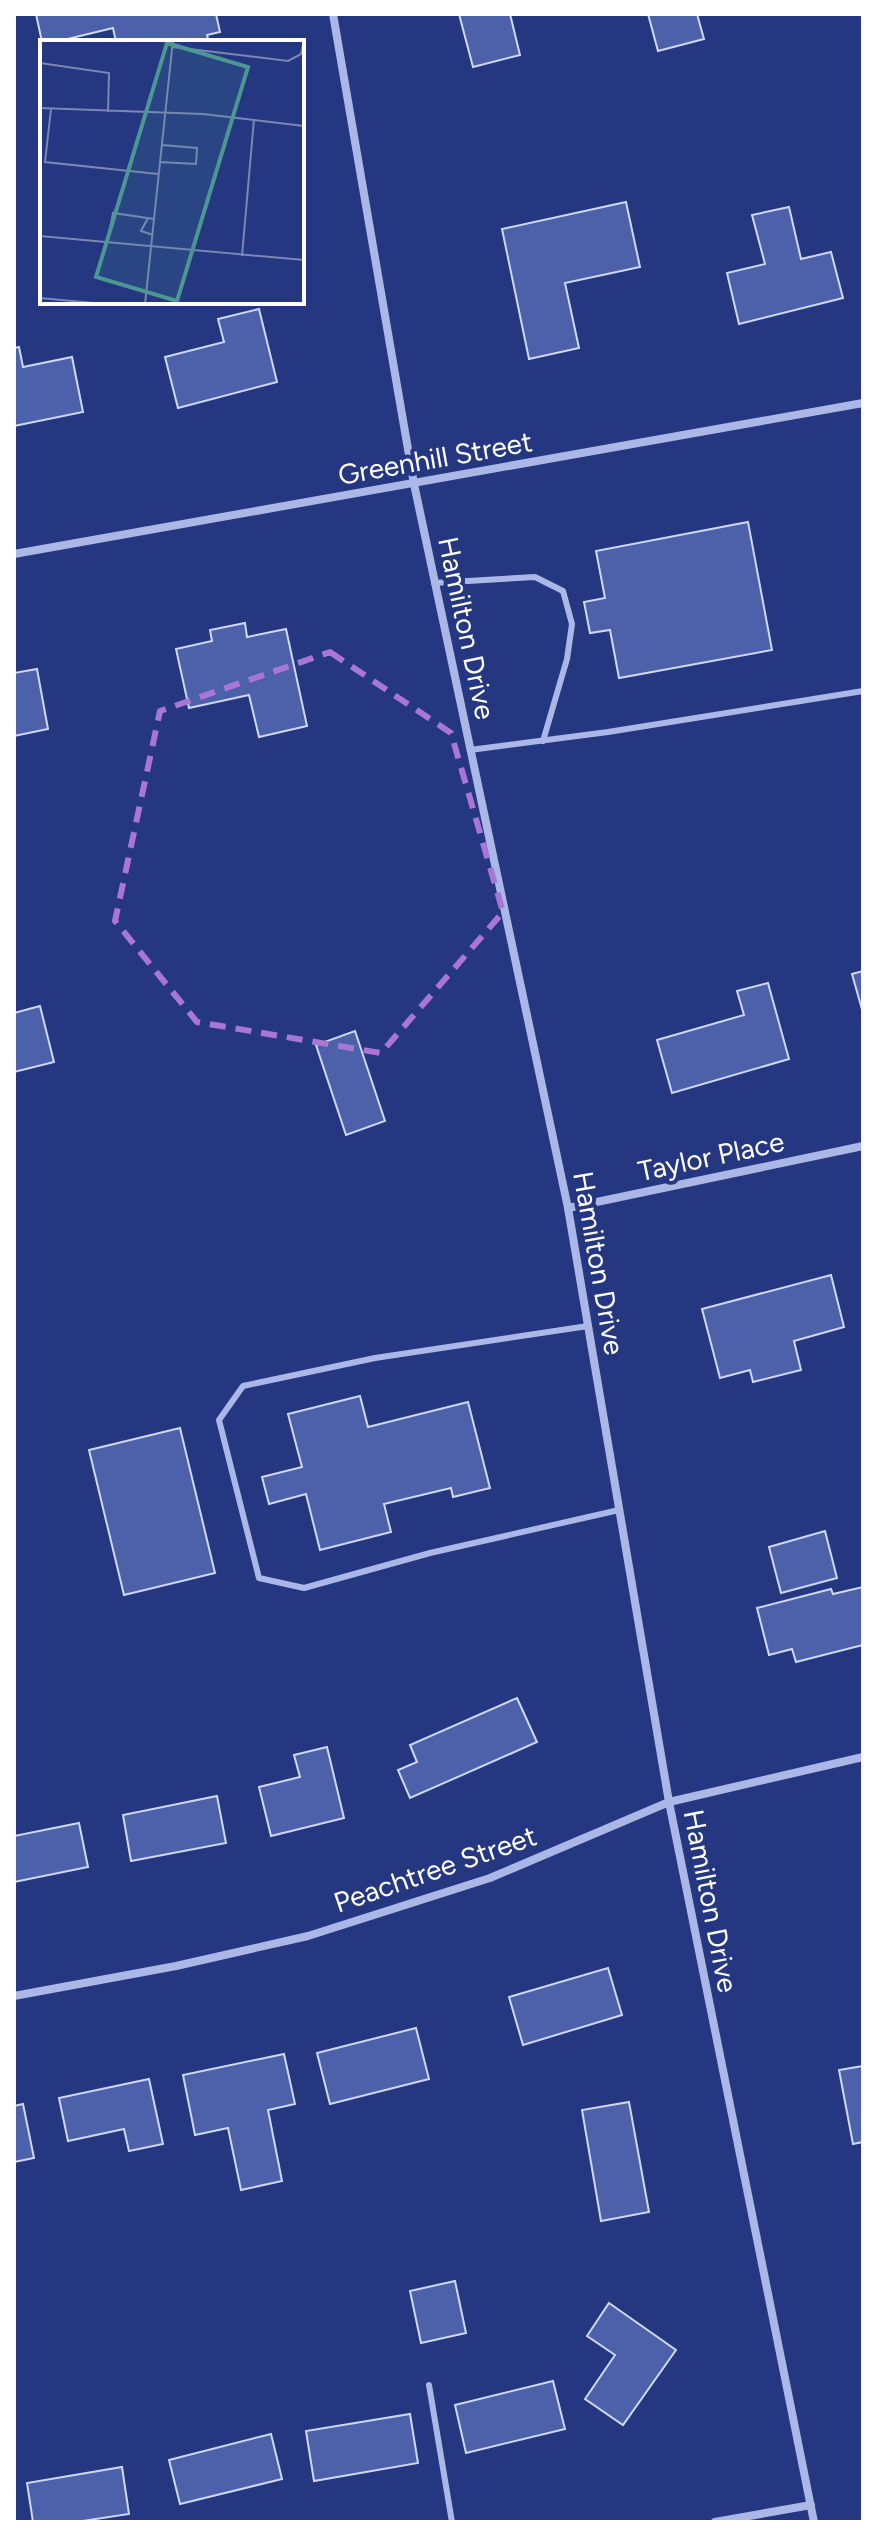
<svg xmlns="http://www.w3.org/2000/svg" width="877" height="2536" viewBox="0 0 877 2536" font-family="Figtree,sans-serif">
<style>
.building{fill:#4c61a9;stroke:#ced7f5;stroke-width:2}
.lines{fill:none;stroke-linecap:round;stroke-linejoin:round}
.lane{stroke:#abb8e7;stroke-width:6}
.street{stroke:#abb8e7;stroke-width:8}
.marked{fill:none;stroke:#a976d5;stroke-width:6;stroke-dasharray:16 10;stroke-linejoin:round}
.labels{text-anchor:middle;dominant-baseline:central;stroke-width:8;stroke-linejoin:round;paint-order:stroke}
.street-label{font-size:28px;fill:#fff;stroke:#243780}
.inset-road{fill:none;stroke:#7c87b3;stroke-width:2}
.view{fill:#4b9892;fill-opacity:0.15;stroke:#4b9892;stroke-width:4}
.inset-edge{fill:none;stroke:#fff;stroke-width:4}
</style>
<rect width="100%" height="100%" fill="#243780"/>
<g class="building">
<path d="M36 14H216L220 32 207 35 209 42H116L113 28 55 42H42Z"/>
<path d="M459 14H510L520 55 473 67Z"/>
<path d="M648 14H697L704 39 658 51Z"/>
<path d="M626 202 640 267 565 283 579 348 529 359 502 229Z"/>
<path d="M789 207 801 259 831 252 843 298 739 324 727 273 765 264 752 215Z"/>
<path d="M259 309 277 382 178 408 165 357 224 342 218 319Z"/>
<path d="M19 347 23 367 72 357 83 412 14 426V348Z"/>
<path d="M748 522 772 650 619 678 610 630 590 633 584 602 605 598 596 551Z"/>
<path d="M245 623 247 637 286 629 307 726 259 737 249 695 189 708 176 649 212 641 210 630Z"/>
<path d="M37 669 48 729 14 736V673Z"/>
<path d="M863 971V1013L852 974Z"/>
<path d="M768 983 789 1059 672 1093 657 1040 744 1015 737 991Z"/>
<path d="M40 1006 54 1062 14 1072V1013Z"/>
<path d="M355 1031 385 1121 346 1135 316 1045Z"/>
<path d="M831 1275 844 1327 794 1341 801 1370 753 1382 750 1370 720 1378 702 1309Z"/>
<path d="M360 1396 368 1427 468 1402 490 1488 453 1497 451 1488 384 1504 391 1532 320 1550 306 1494 269 1504 262 1477 302 1467 288 1414Z"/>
<path d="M180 1428 215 1573 124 1595 89 1450Z"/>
<path d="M825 1531 837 1578 781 1593 769 1547Z"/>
<path d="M863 1587V1645L796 1662 792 1649 769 1655 757 1608 831 1589 833 1594Z"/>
<path d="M517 1698 537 1742 410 1798 398 1770 417 1762 410 1745Z"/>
<path d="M327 1747 344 1818 271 1836 259 1787 300 1777 294 1755Z"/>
<path d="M217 1796 226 1843 131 1861 123 1815Z"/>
<path d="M79 1823 88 1867 14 1882V1836Z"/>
<path d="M608 1968 622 2015 523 2045 509 1997Z"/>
<path d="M416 2028 429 2079 330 2104 317 2053Z"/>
<path d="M284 2054 295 2104 268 2110 282 2181 241 2190 228 2128 195 2135 183 2075Z"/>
<path d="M863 2066V2142L853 2144 839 2070Z"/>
<path d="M149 2079 163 2144 129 2151 124 2129 68 2141 59 2098Z"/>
<path d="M629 2102 649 2212 601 2221 582 2110Z"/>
<path d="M23 2104 34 2158 14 2162V2106Z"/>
<path d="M455 2281 466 2333 421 2343 410 2291Z"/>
<path d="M609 2303 676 2350 623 2425 585 2399 615 2355 587 2336Z"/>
<path d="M553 2381 565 2429 466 2453 455 2405Z"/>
<path d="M410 2414 418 2463 314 2481 306 2431Z"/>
<path d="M271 2434 282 2479 180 2504 169 2460Z"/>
<path d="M122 2467 129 2514 76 2522H33L27 2483Z"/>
</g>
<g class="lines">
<g class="lane">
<path d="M434 583 535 577 563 591 572 624 567 659 543 741"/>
<path d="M470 750 608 732 863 691"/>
<path d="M588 1326 375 1358 243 1386 219 1420 259 1578 304 1588 430 1553 619 1510"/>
<path d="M429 2385 452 2522"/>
</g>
<g class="street">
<path d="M333 14 414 484 568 1208 669 1802 814 2522"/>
<path d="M14 554 863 403"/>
<path d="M568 1208 863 1146"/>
<path d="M14 1996 176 1966 308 1936 490 1878 669 1802 863 1757"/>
<path d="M715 2522 811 2505"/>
</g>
</g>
<path class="marked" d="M330 652 451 733 503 912 381 1053 197 1022 115 921 160 711Z"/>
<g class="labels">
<g class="street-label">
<text transform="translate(435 458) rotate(-10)">Greenhill Street</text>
<text transform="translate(467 628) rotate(78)">Hamilton Drive</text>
<text transform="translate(711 1156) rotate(-12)">Taylor Place</text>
<text transform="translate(599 1263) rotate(80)">Hamilton Drive</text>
<text transform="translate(435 1869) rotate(-19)">Peachtree Street</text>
<text transform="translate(711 1901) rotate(79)">Hamilton Drive</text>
</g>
</g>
<g transform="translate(40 40)">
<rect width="264" height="264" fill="#243780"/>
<path class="inset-road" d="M133 7 248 21 261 14 264 0M0 23 69 33 68 72M0 68 163 74 264 86M11 69 5 122 118 134M120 122 156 124 157 108 122 105M108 178 101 191 113 195M0 196 264 220M68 200 73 173 114 179M202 216 214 79M0 258 64 264M105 264 133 0"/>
<path class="view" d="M127 3 208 27 137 261 56 237Z"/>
<rect width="264" height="264" class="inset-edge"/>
</g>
<rect width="877" height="2536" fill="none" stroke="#ffffff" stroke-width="32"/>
</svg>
